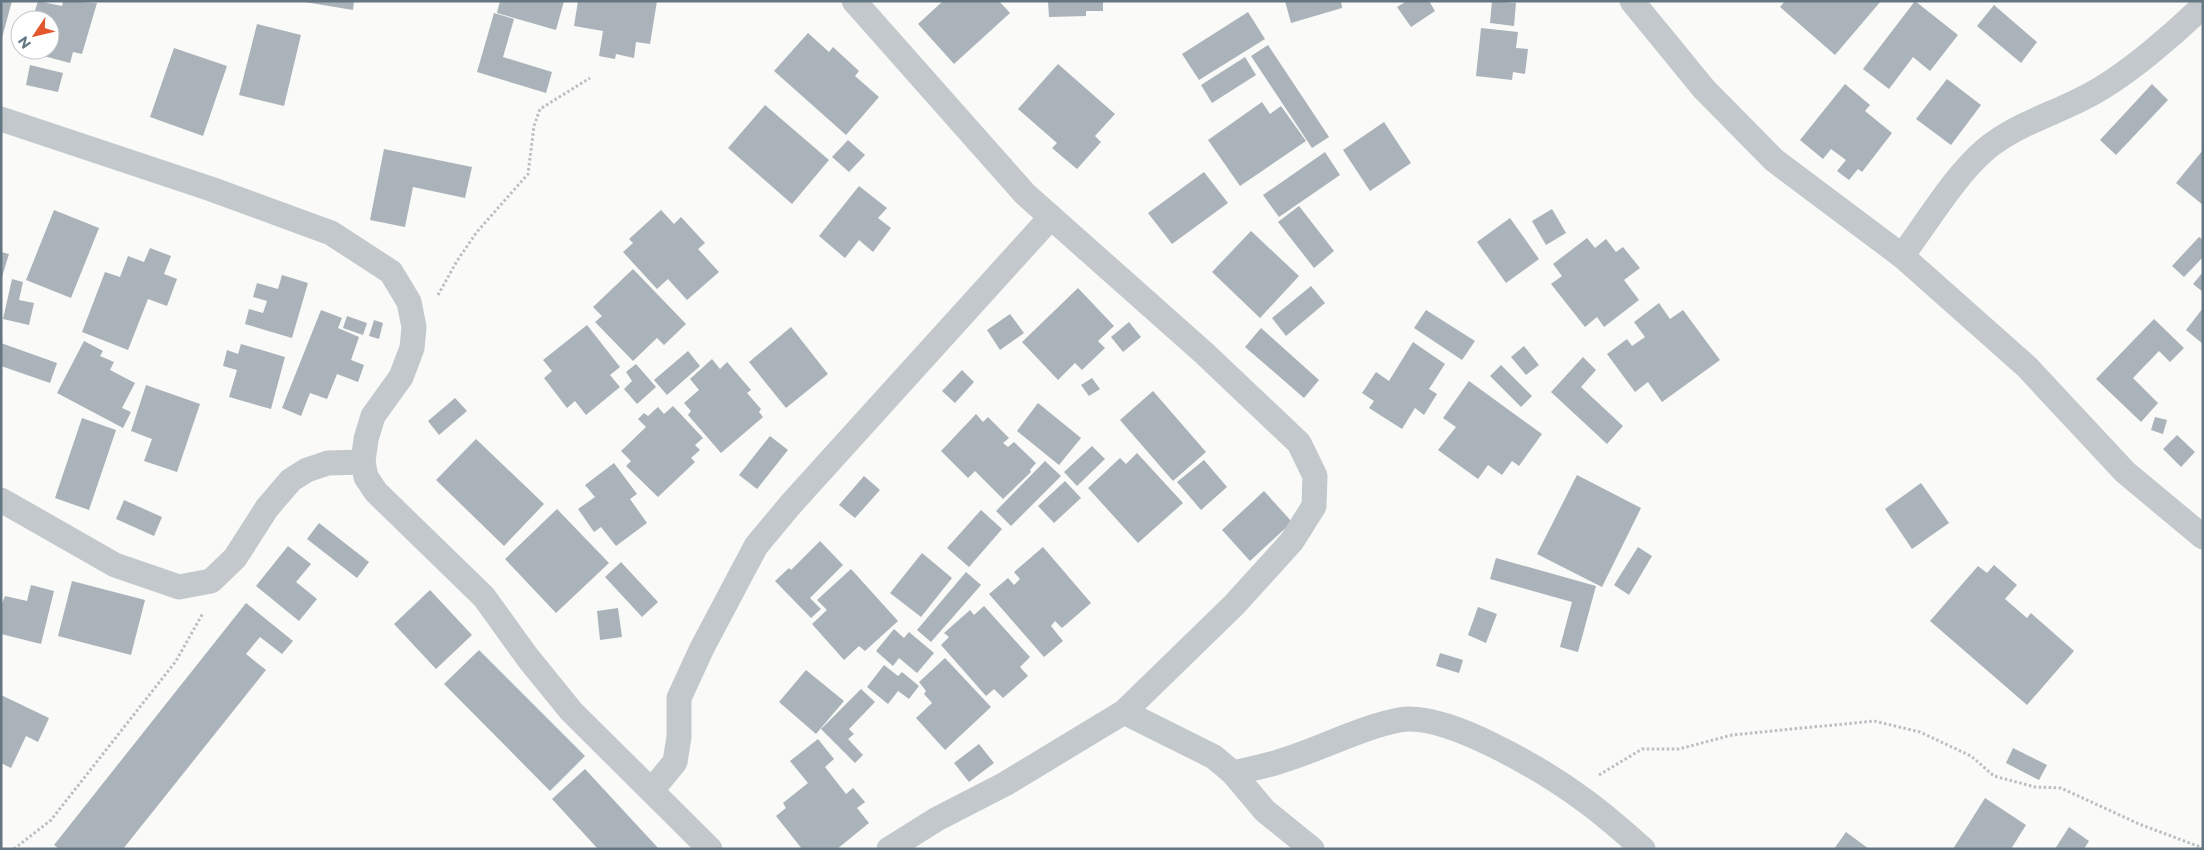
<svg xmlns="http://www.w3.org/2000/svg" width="2204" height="850" viewBox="0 0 2204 850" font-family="Montserrat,sans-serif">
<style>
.building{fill:#aab3b9}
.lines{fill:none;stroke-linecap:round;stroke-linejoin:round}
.path{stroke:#bbbfc2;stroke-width:3;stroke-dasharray:2.5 2.5;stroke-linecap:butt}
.minor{stroke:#c3c8cc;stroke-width:25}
</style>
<rect width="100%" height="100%" fill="#fafaf8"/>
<g class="building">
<path d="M1 1H12L2 38H1Z"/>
<path d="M38 1 62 6 63 1 97 3 82 54 73 52 70 63 40 55 41 50H50V20H32Z"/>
<path d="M299 1H354L353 10Z"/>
<path d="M500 1H564L556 30 497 13Z"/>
<path d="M578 1H657L650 44 636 42 634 58 616 54 615 59 599 56 603 31 574 26Z"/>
<path d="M943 1H999L1010 13 954 64 918 24Z"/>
<path d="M1048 1H1103V11H1086V16L1049 17Z"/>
<path d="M1285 1H1341L1342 8 1291 23Z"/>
<path d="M1407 1H1429L1435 11 1411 27 1397 7Z"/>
<path d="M1492 1 1516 3 1514 26 1490 23Z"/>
<path d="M1785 1H1881L1835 55 1780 7Z"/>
<path d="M1915 1 1958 35 1930 71 1913 57 1889 89 1863 69Z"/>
<path d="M1994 5 2037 42 2021 63 1977 26Z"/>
<path d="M1248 12 1265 39 1199 80 1182 54Z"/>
<path d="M494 13 514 19 503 57 552 72 546 93 477 72Z"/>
<path d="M257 24 301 35 284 106 239 95Z"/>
<path d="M1481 28 1518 32 1516 48 1528 49 1525 74 1513 72 1512 80 1476 76Z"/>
<path d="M808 33 829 52 833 47 859 71 855 76 879 97 846 135 774 71Z"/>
<path d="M1268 45 1329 137 1312 148 1251 56Z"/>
<path d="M174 48 227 66 203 136 150 117Z"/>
<path d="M1245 57 1256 75 1212 103 1201 85Z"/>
<path d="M1058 64 1115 114 1095 136 1101 142 1077 169 1052 148 1057 143 1018 109Z"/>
<path d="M30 65 63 73 58 92 26 85Z"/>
<path d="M1947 79 1981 105 1951 145 1916 119Z"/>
<path d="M1845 84 1870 105 1865 111 1892 133 1862 172 1858 169 1849 180 1837 171 1846 160 1831 149 1823 159 1800 140Z"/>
<path d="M2152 84 2168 100 2116 155 2100 140Z"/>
<path d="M1262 102 1270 114 1281 106 1306 141 1240 186 1208 140Z"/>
<path d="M765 105 829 160 792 204 728 148Z"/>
<path d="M1384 122 1411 163 1370 191 1343 150Z"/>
<path d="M848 140 865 155 849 172 832 157Z"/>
<path d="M384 149 472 167 465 198 413 187 405 227 370 220Z"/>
<path d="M2203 150V205L2176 183Z"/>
<path d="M1325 152 1340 175 1279 217 1263 195Z"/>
<path d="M1204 172 1228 203 1172 244 1148 213Z"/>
<path d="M859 186 887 208 878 218 891 228 873 252 859 240 845 258 819 236Z"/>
<path d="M1299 206 1334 251 1314 268 1278 222Z"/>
<path d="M1552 209 1566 233 1546 245 1532 221Z"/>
<path d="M54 210 99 228 71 298 26 280Z"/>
<path d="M661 210 674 224 681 217 705 243 698 249 719 272 687 300 668 279 657 289 623 252 633 243 629 239Z"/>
<path d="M1510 218 1539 259 1506 283 1477 242Z"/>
<path d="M1251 231 1299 276 1260 318 1212 272Z"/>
<path d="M2199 237 2203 240V257L2184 277 2172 266Z"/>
<path d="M1587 238 1595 248 1606 239 1616 252 1623 247 1640 268 1624 280 1639 300 1604 327 1597 317 1585 327 1551 284 1562 276 1553 264Z"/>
<path d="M150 248 171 256 164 274 177 279 167 306 148 299 128 350 82 332 105 272 120 277 128 256 144 262Z"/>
<path d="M1 252 9 254 2 277H1Z"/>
<path d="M633 269 686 324 664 345 657 338 633 361 595 322 602 316 593 307Z"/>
<path d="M2203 272V292L2193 284Z"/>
<path d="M282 275 308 283 292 338 245 324 249 309 263 313 267 301 253 297 257 283 278 289Z"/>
<path d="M12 279 23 282 19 300 34 303 29 325 3 319Z"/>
<path d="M1311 286 1325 303 1286 336 1272 318Z"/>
<path d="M1078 288 1114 326 1098 341 1105 348 1082 370 1075 363 1058 380 1022 342Z"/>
<path d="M1659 303 1670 319 1683 310 1720 360 1662 402 1648 382 1635 392 1607 354 1627 339 1632 346 1645 337 1634 322Z"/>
<path d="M2203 308V344L2186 330Z"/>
<path d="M321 310 342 318 338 328 359 337 351 360 364 365 358 382 337 374 327 399 310 393 301 416 282 408Z"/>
<path d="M1426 310 1475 341 1462 360 1414 328Z"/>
<path d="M1010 314 1024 333 1000 350 987 330Z"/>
<path d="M347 316 367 323 363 335 343 328Z"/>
<path d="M2154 319 2184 348 2170 362 2159 351 2133 378 2158 403 2141 422 2096 379Z"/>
<path d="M374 320 383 323 379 339 369 336Z"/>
<path d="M1129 322 1141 337 1123 352 1111 337Z"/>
<path d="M587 325 620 367 610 375 620 387 586 415 575 401 567 408 544 378 552 371 543 360Z"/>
<path d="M791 327 828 374 786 408 749 362Z"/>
<path d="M1261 328 1319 380 1304 398 1245 347Z"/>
<path d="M84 341 103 351 100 356 114 362 110 370 135 383 122 408 131 412 123 428 57 393Z"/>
<path d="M1413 342 1445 364 1429 389 1437 394 1424 415 1415 408 1402 429 1369 408 1374 401 1362 393 1376 372 1389 381Z"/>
<path d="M1 343 57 363 50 383 1 366Z"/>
<path d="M241 344 285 357 271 409 229 397 237 370 223 366 227 350 238 354Z"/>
<path d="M1524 346 1539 365 1526 375 1511 357Z"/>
<path d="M688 351 700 366 667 395 654 380Z"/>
<path d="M1583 357 1596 370 1581 387 1623 426 1607 444 1551 392Z"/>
<path d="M712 359 720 369 727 362 751 390 747 393 761 409 759 412 763 417 721 453 688 415 691 411 684 403 699 390 690 379Z"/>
<path d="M636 364 656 387 637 404 624 389 632 381 626 372Z"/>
<path d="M1501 365 1532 396 1521 407 1490 376Z"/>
<path d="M962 370 974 382 955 403 942 391Z"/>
<path d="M1092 378 1100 389 1089 396 1081 385Z"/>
<path d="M1469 381 1542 434 1519 466 1512 461 1502 475 1488 465 1478 479 1438 450 1456 427 1443 418Z"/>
<path d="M146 385 200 404 177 472 144 461 152 439 131 431Z"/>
<path d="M1153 391 1206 452 1173 481 1120 420Z"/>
<path d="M455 398 467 411 439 435 428 421Z"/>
<path d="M1038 403 1081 438 1059 465 1017 431Z"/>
<path d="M673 406 703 438 695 445 700 450 691 458 695 462 658 497 626 466 631 461 621 451 646 427 638 419 644 413 648 416 658 407 664 414Z"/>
<path d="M976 414 983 422 988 417 1009 438 1003 443 1008 447 1014 442 1036 463 1030 470 1031 472 1003 499 975 471 968 478 941 451Z"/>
<path d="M2155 417 2167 420 2163 434 2151 430Z"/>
<path d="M82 418 116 430 89 510 55 498Z"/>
<path d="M2177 435 2195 452 2181 467 2163 449Z"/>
<path d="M770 436 788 450 757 489 739 475Z"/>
<path d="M476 439 544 504 504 546 436 480Z"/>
<path d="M1092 446 1105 459 1077 486 1064 472Z"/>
<path d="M1137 453 1183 503 1138 543 1088 488 1120 458 1126 464Z"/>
<path d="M1204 460 1227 487 1201 510 1177 482Z"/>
<path d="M1045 461 1061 476 1011 526 996 511Z"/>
<path d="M614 463 637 494 630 499 647 523 616 546 601 527 594 532 578 509 595 497 585 485Z"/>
<path d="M1577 475 1641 508 1602 587 1537 554Z"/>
<path d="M864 476 880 490 855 518 839 505Z"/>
<path d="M1065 481 1081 498 1054 523 1038 506Z"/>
<path d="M1921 483 1949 523 1912 549 1885 509Z"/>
<path d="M1264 491 1292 522 1250 561 1222 530Z"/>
<path d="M124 500 162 517 154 536 116 519Z"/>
<path d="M557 509 609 563 556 613 505 559Z"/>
<path d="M981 510 1002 529 969 567 947 548Z"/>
<path d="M319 523 369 562 357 578 307 539Z"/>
<path d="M820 541 843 565 810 598 821 609 811 618 775 581 789 568 791 570Z"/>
<path d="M288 546 311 564 296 582 317 599 299 621 256 586Z"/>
<path d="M1043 547 1091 603 1062 628 1055 621 1051 626 1063 641 1044 657 989 594 1008 578 1014 585 1020 579 1014 572Z"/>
<path d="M1638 547 1652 556 1629 595 1614 585Z"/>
<path d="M922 553 952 578 921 617 890 593Z"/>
<path d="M1496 558 1596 586 1578 652 1560 647 1572 602 1490 579Z"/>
<path d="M621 562 658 602 642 617 605 577Z"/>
<path d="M1994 565 2017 585 2005 599 2027 618 2031 613 2074 651 2027 705 1930 621 1978 566 1987 573Z"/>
<path d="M851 569 898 621 865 651 859 646 844 660 812 624 827 610 817 600Z"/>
<path d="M966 572 981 585 931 642 917 630Z"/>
<path d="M72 581 145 600 131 655 58 636Z"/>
<path d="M31 585 54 591 41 644 1 634V606L5 596 27 601Z"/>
<path d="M430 590 472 635 436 669 394 624Z"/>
<path d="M246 603 293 641 282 654 260 637 246 654 266 670 123 849H59L54 845Z"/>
<path d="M984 606 1030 657 1020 667 1028 676 1003 698 994 689 986 696 941 645 949 637 944 633 970 610 974 615Z"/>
<path d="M1478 607 1497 614 1486 643 1468 635Z"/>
<path d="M618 608 622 637 600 640 597 611Z"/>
<path d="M894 629 904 638 909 632 934 653 917 673 899 658 893 666 876 651Z"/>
<path d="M479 650 585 756 550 791 444 684Z"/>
<path d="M1440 653 1463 660 1459 673 1436 666Z"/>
<path d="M945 658 991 707 945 750 916 718 932 703 924 694 926 691 919 682Z"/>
<path d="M884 665 898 676 902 672 919 686 909 699 898 691 888 704 867 687Z"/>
<path d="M806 670 844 701 816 734 779 702Z"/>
<path d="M861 689 875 702 849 729 854 734 848 739 863 755 855 763 821 729Z"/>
<path d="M1 695 49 718 38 742 26 736 11 768 1 763Z"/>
<path d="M818 739 834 759 825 767 846 794 853 788 865 802 857 808 869 823 837 849H802L776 816 786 808 783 803 808 783 790 761Z"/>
<path d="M979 744 994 763 969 782 954 763Z"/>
<path d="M2013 748 2047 765 2039 780 2006 763Z"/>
<path d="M585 769 659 849H598L552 799Z"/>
<path d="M1985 798 2026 825 2011 849H1953Z"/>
<path d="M2069 827 2089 841 2084 849H2055Z"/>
<path d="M1846 832 1869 849H1834Z"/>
</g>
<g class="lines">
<g class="path">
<path d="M438 295 457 261 476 233 528 174 534 126 540 109 590 78"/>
<path d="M1599 775 1642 749H1679L1732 735 1874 721 1920 732 1971 756 1994 776 2035 787 2061 788 2139 824 2203 848"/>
<path d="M14 849 51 820 176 661 203 613"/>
</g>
<g class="minor">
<path d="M854 1 1025 194 1204 353 1299 443 1315 476 1314 506 1292 541 1234 605 1124 712 1005 784 937 819 889 849"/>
<path d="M1632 1 1704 89 1774 160 1902 256 2027 367 2125 472 2203 537"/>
<path d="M1 119 211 189 331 233 391 272 409 302 414 327 412 348 401 377 373 416 366 439 363 462 366 477 376 492 484 597 528 658 571 711 710 849"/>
<path d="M1902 256C1926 224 1955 175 1986 149 2017 123 2058 113 2093 93 2129 73 2173 35 2203 6"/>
<path d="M1 500 115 565 179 587 211 581 235 558 267 508 291 480 307 470 328 463 363 462"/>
<path d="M1124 712 1214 757 1233 773 1265 811 1312 849"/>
<path d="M1233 773C1250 769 1268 766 1284 760 1323 748 1359 728 1399 720 1446 711 1546 772 1584 800 1605 815 1624 832 1643 849"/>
<path d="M652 790 675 762 679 737V698L702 648 756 546 791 504 1051 217"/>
</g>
</g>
<rect width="2204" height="850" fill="none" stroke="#657683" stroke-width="5"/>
<g transform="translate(35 35) rotate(235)"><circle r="24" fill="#ffffff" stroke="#c1c8cd"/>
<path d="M0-4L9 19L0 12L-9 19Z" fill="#e4572e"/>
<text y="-8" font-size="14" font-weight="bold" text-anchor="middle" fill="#657683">N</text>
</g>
</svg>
